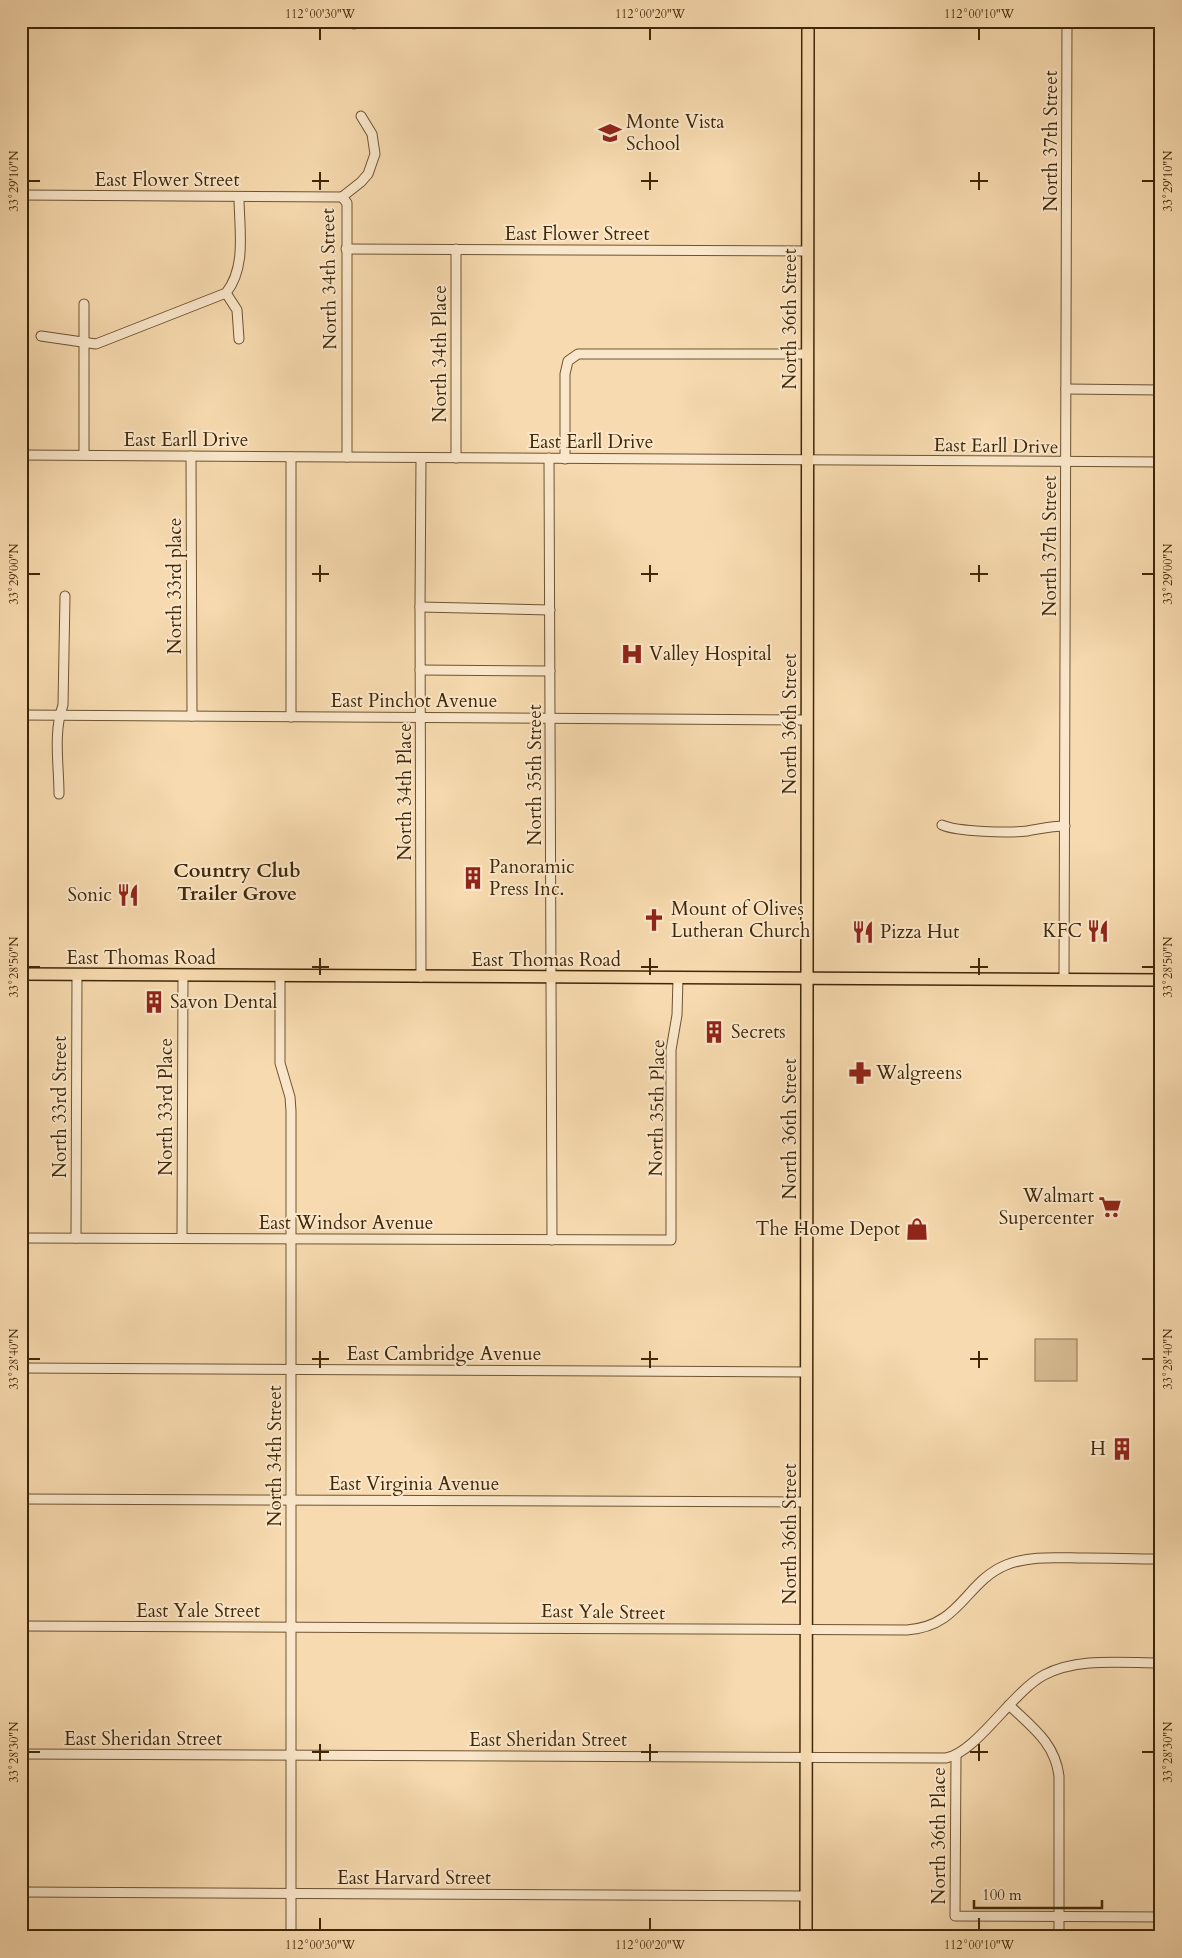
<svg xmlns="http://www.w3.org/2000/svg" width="1182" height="1958" viewBox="0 0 1182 1958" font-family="Cardo,serif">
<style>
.green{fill:#d8bc92;stroke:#8c724c}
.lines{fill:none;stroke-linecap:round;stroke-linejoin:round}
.minor-casing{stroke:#6e5431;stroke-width:11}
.major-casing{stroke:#402707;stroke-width:14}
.minor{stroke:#fae7cb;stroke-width:9}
.major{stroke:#f7daaf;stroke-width:11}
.ticks{fill:none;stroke:#402707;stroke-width:2}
.labels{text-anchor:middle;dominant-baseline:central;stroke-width:4;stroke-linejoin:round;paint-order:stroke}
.poi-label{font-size:19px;fill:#402707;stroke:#fae7cb;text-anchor:start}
.street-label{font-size:19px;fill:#402707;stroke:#fae7cb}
.neighbourhood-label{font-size:20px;font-weight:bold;fill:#402707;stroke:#fae7cb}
.neatline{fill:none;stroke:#402707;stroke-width:2}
.ticks-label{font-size:12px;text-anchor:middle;fill:#402707}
</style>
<rect width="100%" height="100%" fill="#f7daaf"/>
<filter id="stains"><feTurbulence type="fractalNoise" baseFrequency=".004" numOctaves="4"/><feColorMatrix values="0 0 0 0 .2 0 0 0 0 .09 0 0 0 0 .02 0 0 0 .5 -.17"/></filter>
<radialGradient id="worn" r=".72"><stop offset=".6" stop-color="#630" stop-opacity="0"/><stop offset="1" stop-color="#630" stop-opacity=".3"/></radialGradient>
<rect class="green" x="1035" y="1339" width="42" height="42"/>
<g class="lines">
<defs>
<g id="minor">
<path d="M354 24V21"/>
<path d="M21 195 342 197"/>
<path d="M342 197 347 203V457"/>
<path d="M342 197 361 182 368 174 375 154 372 134 361 116"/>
<path d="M346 249 808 251"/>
<path d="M456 249V458"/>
<path d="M226 293 237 310 239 339"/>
<path d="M84 304V455"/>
<path d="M41 336 96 344 226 293C247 267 239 228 239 197"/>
<path d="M1066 389 1161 390"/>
<path d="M21 455 1161 462"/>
<path d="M191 456 192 716"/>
<path d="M291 457V717"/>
<path d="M421 458 420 607 421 977"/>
<path d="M549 458 552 1240"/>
<path d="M565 459V374L568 361 578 354H808"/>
<path d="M420 607 550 610"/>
<path d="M420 670 550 671"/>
<path d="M21 715 807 720"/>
<path d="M59 794C59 766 53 732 63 705L65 596"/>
<path d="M942 825C958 832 1009 833 1027 831 1040 829 1051 826 1065 826"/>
<path d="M280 976V1063L290 1097 291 1111V1937"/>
<path d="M1064 980 1067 21"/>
<path d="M21 1238 671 1240V1050L677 1015 678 978"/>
<path d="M76 1238 77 976"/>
<path d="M182 1238 183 976"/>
<path d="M21 1368 807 1372"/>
<path d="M21 1499 807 1502"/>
<path d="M21 1626 907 1630C961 1626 965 1582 1006 1565 1031 1555 1058 1558 1085 1558 1110 1558 1135 1559 1161 1559"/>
<path d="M1009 1705C1032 1727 1055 1743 1059 1776V1937"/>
<path d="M21 1754 946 1758C977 1752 1012 1692 1044 1675 1078 1657 1123 1663 1161 1663"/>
<path d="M956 1756 955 1916 1161 1917"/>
<path d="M21 1892 806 1896"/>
</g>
<g id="major">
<path d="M21 974 1161 980"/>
<path d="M806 1937 808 21"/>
</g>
</defs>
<use href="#minor" class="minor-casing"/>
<use href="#major" class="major-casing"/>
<use href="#minor" class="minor"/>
<use href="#major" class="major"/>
</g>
<path class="ticks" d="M320 28V40M650 28V40M979 28V40M320 172V190M650 172V190M979 172V190M28 181H40M312 181H329M641 181H658M970 181H988M1142 181H1154M320 565V582M650 565V582M979 565V582M28 574H40M312 574H329M641 574H658M970 574H988M1142 574H1154M320 958V975M650 958V975M979 958V975M28 967H40M312 967H329M641 967H658M970 967H988M1142 967H1154M320 1351V1368M650 1351V1368M979 1351V1368M28 1359H40M312 1359H329M641 1359H658M970 1359H988M1142 1359H1154M320 1744V1761M650 1744V1761M979 1744V1761M28 1752H40M312 1752H329M641 1752H658M970 1752H988M1142 1752H1154M320 1918V1930M650 1918V1930M979 1918V1930"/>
<defs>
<symbol id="school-bare" viewBox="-9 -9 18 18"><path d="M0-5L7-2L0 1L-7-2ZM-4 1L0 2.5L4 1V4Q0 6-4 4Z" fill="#8f2418" stroke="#fae7cb" stroke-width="2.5" paint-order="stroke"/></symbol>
<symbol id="hospital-bare" viewBox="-9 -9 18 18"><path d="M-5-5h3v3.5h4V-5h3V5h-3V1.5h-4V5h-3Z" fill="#8f2418" stroke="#fae7cb" stroke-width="2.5" paint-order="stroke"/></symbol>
<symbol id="building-bare" viewBox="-9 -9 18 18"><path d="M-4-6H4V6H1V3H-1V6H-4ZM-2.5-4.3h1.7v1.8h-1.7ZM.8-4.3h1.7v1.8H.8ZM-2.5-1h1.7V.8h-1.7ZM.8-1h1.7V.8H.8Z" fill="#8f2418" stroke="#fae7cb" stroke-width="2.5" paint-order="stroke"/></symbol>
<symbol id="restaurant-bare" viewBox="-9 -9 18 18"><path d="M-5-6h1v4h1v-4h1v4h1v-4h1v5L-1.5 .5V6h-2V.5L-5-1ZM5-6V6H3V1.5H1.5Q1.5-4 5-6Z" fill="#8f2418" stroke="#fae7cb" stroke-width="2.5" paint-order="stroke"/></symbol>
<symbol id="church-bare" viewBox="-9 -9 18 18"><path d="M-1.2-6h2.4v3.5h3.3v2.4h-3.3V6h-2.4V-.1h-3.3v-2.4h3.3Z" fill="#8f2418" stroke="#fae7cb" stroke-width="2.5" paint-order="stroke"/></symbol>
<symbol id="pharmacy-bare" viewBox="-9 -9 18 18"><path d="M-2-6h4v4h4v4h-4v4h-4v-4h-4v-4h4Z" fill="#8f2418" stroke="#fae7cb" stroke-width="2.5" paint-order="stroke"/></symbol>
<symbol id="supermarket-bare" viewBox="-9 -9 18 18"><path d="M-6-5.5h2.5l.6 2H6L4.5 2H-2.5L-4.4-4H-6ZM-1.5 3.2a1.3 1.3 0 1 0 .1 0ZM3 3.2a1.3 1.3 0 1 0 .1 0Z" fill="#8f2418" stroke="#fae7cb" stroke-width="2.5" paint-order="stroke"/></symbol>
<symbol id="shop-bare" viewBox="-9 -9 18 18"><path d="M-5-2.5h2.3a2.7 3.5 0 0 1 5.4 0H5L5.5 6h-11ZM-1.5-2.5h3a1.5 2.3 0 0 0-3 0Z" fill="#8f2418" stroke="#fae7cb" stroke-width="2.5" paint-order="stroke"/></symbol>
</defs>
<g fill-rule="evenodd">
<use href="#school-bare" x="594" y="117" width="32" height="32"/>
<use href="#hospital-bare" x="616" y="638" width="32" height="32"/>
<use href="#building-bare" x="457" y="862" width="32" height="32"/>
<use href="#restaurant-bare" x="112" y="879" width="32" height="32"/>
<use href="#church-bare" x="638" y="904" width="32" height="32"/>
<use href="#restaurant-bare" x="1082" y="915" width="32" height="32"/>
<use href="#restaurant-bare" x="847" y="916" width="32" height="32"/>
<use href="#building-bare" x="138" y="986" width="32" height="32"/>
<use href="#building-bare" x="698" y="1016" width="32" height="32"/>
<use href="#pharmacy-bare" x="844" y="1057" width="32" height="32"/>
<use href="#supermarket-bare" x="1094" y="1191" width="32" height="32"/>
<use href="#shop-bare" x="901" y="1213" width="32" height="32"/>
<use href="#building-bare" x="1106" y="1433" width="32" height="32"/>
</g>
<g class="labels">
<g class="poi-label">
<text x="626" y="122">Monte Vista<tspan x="626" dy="22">School</tspan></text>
<text x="649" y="654">Valley Hospital</text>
<text x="489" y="867">Panoramic<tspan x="489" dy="22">Press Inc.</tspan></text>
<text x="112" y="895" text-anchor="end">Sonic</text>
<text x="671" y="909">Mount of Olives<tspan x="671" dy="22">Lutheran Church</tspan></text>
<text x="1082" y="931" text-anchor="end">KFC</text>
<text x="880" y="932">Pizza Hut</text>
<text x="170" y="1002">Savon Dental</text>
<text x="731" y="1032">Secrets</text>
<text x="876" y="1073">Walgreens</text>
<text x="1094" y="1196" text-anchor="end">Walmart<tspan x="1094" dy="22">Supercenter</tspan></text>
<text x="900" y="1229" text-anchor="end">The Home Depot</text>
<text x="1106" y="1449" text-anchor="end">H</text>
</g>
<g class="street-label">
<text transform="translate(1051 141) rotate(-90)">North 37th Street</text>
<text x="167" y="180">East Flower Street</text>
<text x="577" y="234">East Flower Street</text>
<text transform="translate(329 279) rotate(-91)">North 34th Street</text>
<text transform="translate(790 319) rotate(-90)">North 36th Street</text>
<text transform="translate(440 354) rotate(-90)">North 34th Place</text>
<text x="186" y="440">East Earll Drive</text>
<text x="591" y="442">East Earll Drive</text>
<text transform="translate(996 446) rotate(1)">East Earll Drive</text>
<text transform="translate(1050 546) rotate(-90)">North 37th Street</text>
<text transform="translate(175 586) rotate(-90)">North 33rd place</text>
<text x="414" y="701">East Pinchot Avenue</text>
<text transform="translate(790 724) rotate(-90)">North 36th Street</text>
<text transform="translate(535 775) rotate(-90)">North 35th Street</text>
<text transform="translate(405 792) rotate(-90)">North 34th Place</text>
<text x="141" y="958">East Thomas Road</text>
<text x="546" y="960">East Thomas Road</text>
<text transform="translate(60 1107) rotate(-90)">North 33rd Street</text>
<text transform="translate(166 1107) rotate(-90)">North 33rd Place</text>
<text transform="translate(657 1108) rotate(-89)">North 35th Place</text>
<text transform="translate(790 1129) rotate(-90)">North 36th Street</text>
<text x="346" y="1223">East Windsor Avenue</text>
<text x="444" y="1354">East Cambridge Avenue</text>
<text transform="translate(275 1456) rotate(-90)">North 34th Street</text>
<text x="414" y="1484">East Virginia Avenue</text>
<text transform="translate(790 1534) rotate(-90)">North 36th Street</text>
<text x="198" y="1611">East Yale Street</text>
<text transform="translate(603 1612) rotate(1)">East Yale Street</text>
<text x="143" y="1739">East Sheridan Street</text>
<text x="548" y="1740">East Sheridan Street</text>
<text transform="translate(939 1836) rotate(-90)">North 36th Place</text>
<text x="414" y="1878">East Harvard Street</text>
</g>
<g class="neighbourhood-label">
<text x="237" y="870">Country Club<tspan x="237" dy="23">Trailer Grove</tspan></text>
</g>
</g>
<rect width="1182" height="1958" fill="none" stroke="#f7daaf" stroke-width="55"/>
<path d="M974 1900v8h128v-8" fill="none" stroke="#402707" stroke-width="2.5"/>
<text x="982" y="1900" font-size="15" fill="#402707" stroke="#fae7cb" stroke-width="4" paint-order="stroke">100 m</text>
<rect x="28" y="28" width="1126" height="1902" class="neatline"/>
<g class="ticks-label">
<text x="320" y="18">112°00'30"W</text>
<text x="650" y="18">112°00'20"W</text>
<text x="979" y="18">112°00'10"W</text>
<text transform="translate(14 181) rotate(-90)" y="4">33°29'10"N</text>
<text transform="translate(1168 181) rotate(-90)" y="4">33°29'10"N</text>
<text transform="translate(14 574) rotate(-90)" y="4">33°29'00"N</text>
<text transform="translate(1168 574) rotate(-90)" y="4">33°29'00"N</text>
<text transform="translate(14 967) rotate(-90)" y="4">33°28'50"N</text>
<text transform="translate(1168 967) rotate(-90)" y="4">33°28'50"N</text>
<text transform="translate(14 1359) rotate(-90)" y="4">33°28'40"N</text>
<text transform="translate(1168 1359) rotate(-90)" y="4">33°28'40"N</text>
<text transform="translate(14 1752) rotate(-90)" y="4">33°28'30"N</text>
<text transform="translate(1168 1752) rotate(-90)" y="4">33°28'30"N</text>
<text x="320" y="1949">112°00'30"W</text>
<text x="650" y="1949">112°00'20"W</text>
<text x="979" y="1949">112°00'10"W</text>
</g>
<rect width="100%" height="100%" filter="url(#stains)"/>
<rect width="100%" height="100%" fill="url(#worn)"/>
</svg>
